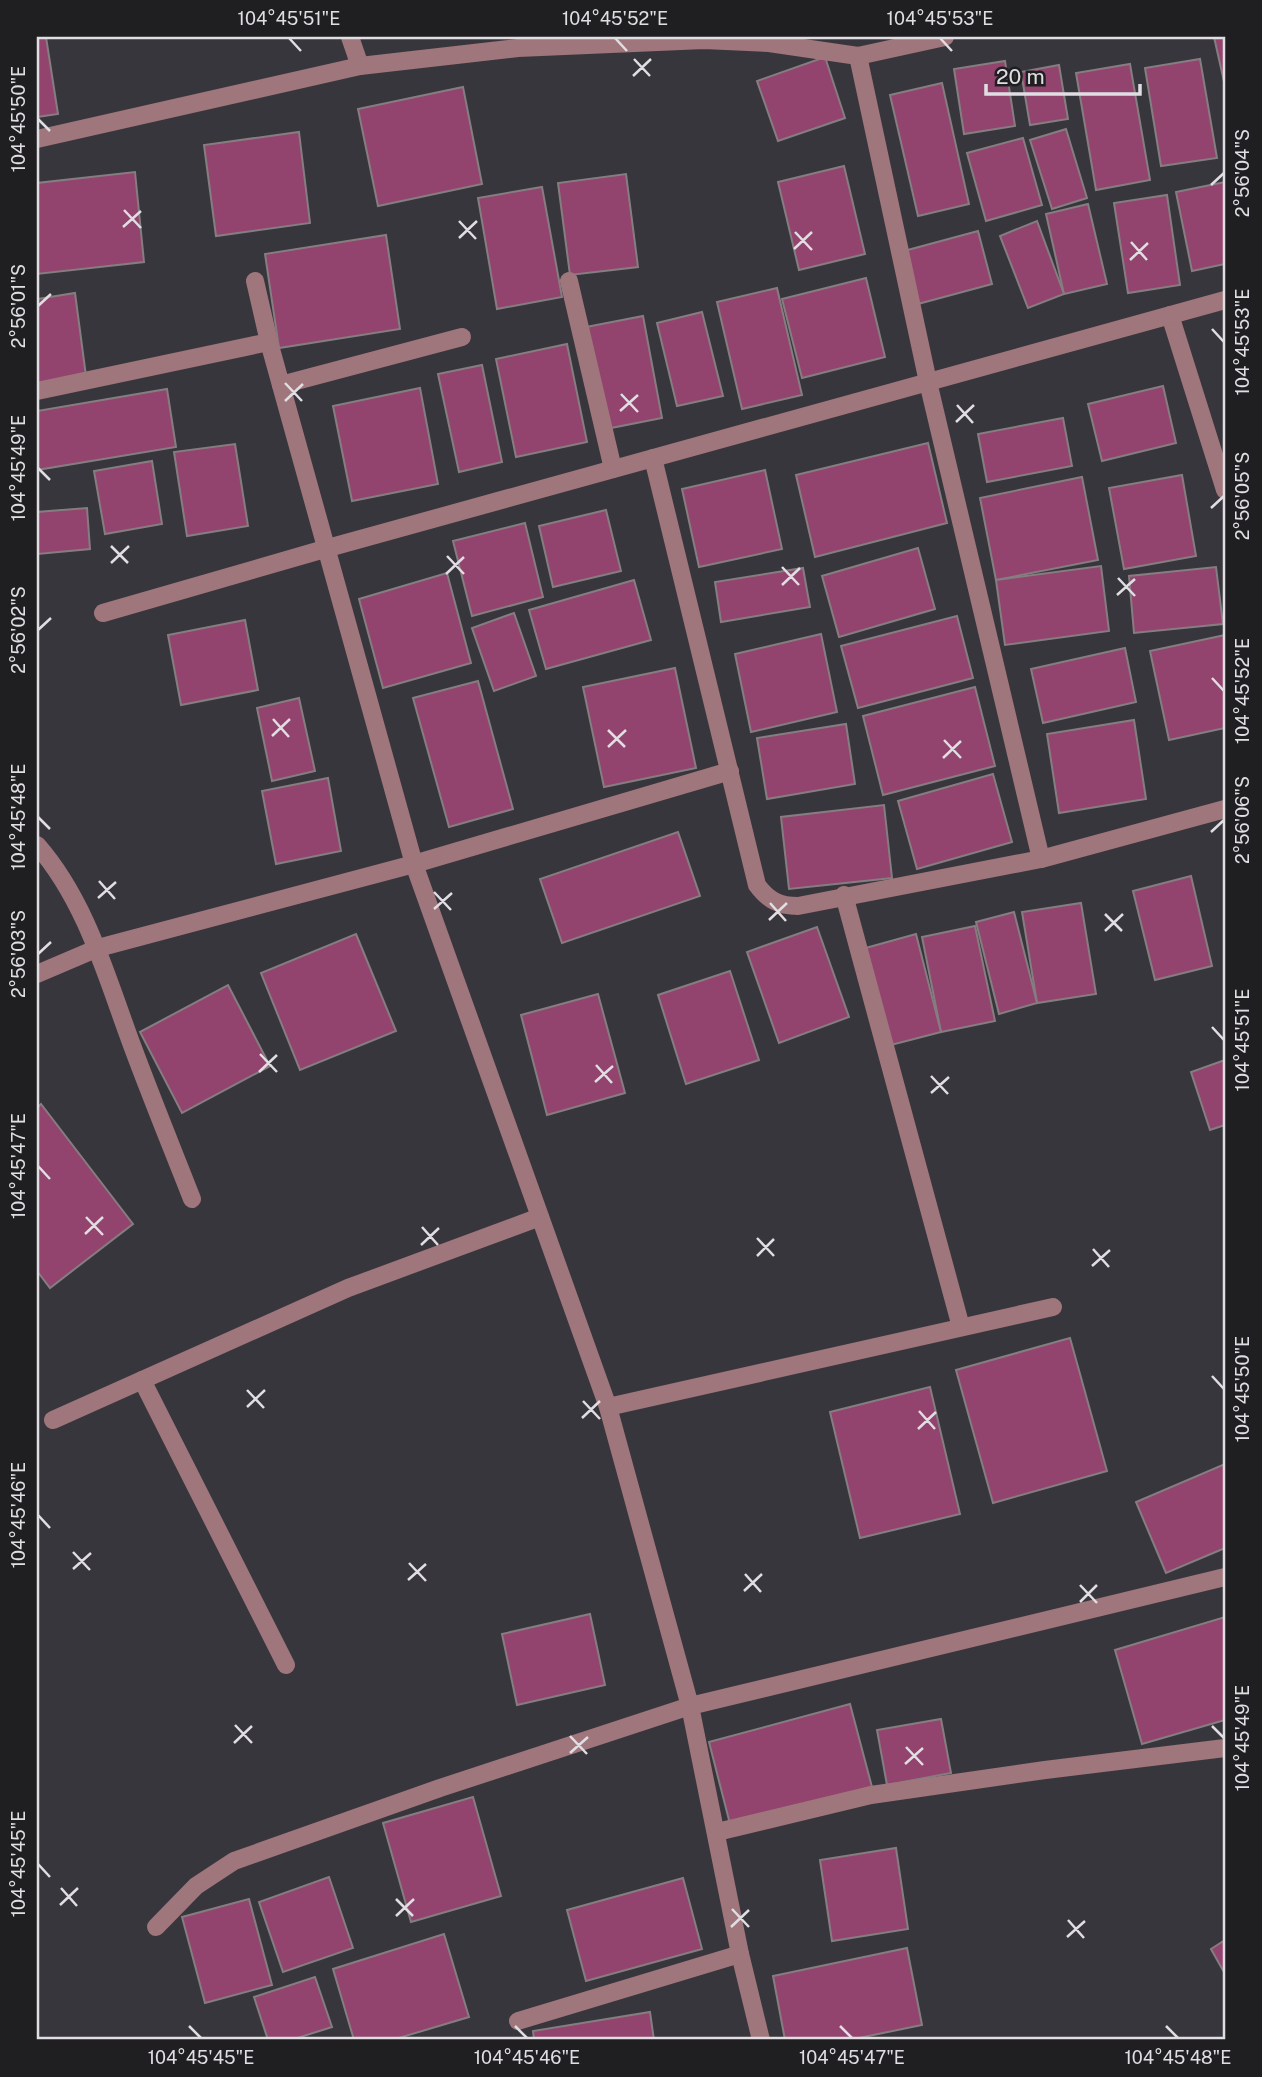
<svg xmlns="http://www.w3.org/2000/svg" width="1262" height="2077" viewBox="0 0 1262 2077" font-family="'Public Sans',sans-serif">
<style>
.building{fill:#92446e;stroke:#857d80;stroke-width:2}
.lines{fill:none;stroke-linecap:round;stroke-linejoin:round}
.minor{stroke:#9f767b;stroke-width:18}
.ticks{fill:none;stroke:#e0dee3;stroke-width:2.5}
.neatline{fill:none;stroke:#e0dee3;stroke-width:2.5}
.ticks-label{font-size:18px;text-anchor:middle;fill:#e0dee3}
</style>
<rect width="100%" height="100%" fill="#38363d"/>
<g class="building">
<path d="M37 37H46L58 114 37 117Z"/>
<path d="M1214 37H1225V86Z"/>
<path d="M825 57 845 118 778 141 757 81Z"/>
<path d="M1200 59 1217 158 1161 166 1145 68Z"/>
<path d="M1005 61 1015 126 964 134 954 69Z"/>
<path d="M1130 64 1150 180 1096 190 1076 73Z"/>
<path d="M1059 65 1068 119 1030 125 1021 72Z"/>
<path d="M942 83 969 204 918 216 890 95Z"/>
<path d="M463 87 482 184 378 206 358 109Z"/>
<path d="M1066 129 1087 198 1052 209 1030 140Z"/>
<path d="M299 132 310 223 216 236 204 145Z"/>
<path d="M1023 138 1042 205 986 221 967 153Z"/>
<path d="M844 166 865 254 799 270 778 182Z"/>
<path d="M135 172 144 262 37 274V183Z"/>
<path d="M626 174 638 267 570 275 558 183Z"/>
<path d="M1225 182V264L1192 271 1176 192Z"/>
<path d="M542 187 562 297 497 309 478 198Z"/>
<path d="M1167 195 1180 285 1128 293 1114 203Z"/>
<path d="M1088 204 1107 284 1064 294 1046 214Z"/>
<path d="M1037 221 1064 294 1028 308 1000 236Z"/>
<path d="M978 231 992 284 918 304 904 251Z"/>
<path d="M386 235 400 329 279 348 265 254Z"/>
<path d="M866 278 885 357 802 378 782 299Z"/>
<path d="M777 288 802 395 742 409 717 302Z"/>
<path d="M75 293 86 376 37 383V299Z"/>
<path d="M702 312 723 396 677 406 657 323Z"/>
<path d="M643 316 662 418 606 429 586 327Z"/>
<path d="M567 344 587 442 516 457 496 359Z"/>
<path d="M482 365 502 462 459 472 438 374Z"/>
<path d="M1163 386 1176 443 1102 461 1088 404Z"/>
<path d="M420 388 438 484 352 501 333 406Z"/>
<path d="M167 389 176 447 37 470V411Z"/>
<path d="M1063 418 1072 466 987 482 978 434Z"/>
<path d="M928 443 947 523 815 557 796 475Z"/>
<path d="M235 444 248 526 187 536 174 452Z"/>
<path d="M152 461 162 524 105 534 94 471Z"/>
<path d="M765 470 782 549 699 567 682 489Z"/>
<path d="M1182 475 1196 556 1124 569 1109 488Z"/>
<path d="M1082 477 1098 560 996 580 980 498Z"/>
<path d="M87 508 90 549 38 554 37 512Z"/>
<path d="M606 510 621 571 553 587 539 526Z"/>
<path d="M525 523 543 597 472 616 453 541Z"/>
<path d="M918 548 935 609 839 637 822 576Z"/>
<path d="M1101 566 1109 631 1005 645 996 580Z"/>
<path d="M1216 567 1223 624 1134 633 1129 576Z"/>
<path d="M803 568 810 607 721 622 715 582Z"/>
<path d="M447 573 471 663 383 688 359 599Z"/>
<path d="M634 580 651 640 546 669 529 610Z"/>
<path d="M514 613 536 676 494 691 472 628Z"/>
<path d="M957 616 973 678 858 708 841 646Z"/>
<path d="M245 620 258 690 181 705 168 635Z"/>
<path d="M821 634 837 712 751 732 735 654Z"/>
<path d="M1225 635V728L1169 740 1150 651Z"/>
<path d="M1125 648 1136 702 1043 723 1031 669Z"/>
<path d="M675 668 696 768 604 787 583 687Z"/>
<path d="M478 681 513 809 449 827 413 698Z"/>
<path d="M975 687 995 766 883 795 863 716Z"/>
<path d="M299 698 315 771 272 781 257 708Z"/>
<path d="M1134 720 1146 799 1059 813 1047 734Z"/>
<path d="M846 724 855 784 767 799 757 738Z"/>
<path d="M993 774 1012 842 917 869 898 801Z"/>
<path d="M328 778 341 851 276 864 262 791Z"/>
<path d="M884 805 892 878 789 889 781 817Z"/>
<path d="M678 832 700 896 562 943 540 879Z"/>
<path d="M1191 876 1212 966 1155 980 1133 891Z"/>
<path d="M1081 903 1096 994 1037 1003 1022 912Z"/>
<path d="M1014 912 1037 1003 999 1014 976 922Z"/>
<path d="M975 926 995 1021 941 1032 922 937Z"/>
<path d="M817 927 849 1017 779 1043 747 952Z"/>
<path d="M356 934 396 1031 300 1070 261 973Z"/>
<path d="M916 934 941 1032 887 1046 862 949Z"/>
<path d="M730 971 759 1060 686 1084 658 995Z"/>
<path d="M228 985 270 1066 182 1113 140 1032Z"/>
<path d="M598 994 625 1093 547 1115 521 1015Z"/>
<path d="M1225 1060V1125L1210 1130 1191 1072Z"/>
<path d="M41 1104 133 1224 50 1288 37 1271V1108Z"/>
<path d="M1070 1338 1107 1471 993 1503 956 1370Z"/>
<path d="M930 1387 960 1514 860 1538 830 1412Z"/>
<path d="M1225 1464V1548L1166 1573 1136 1502Z"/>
<path d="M590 1614 605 1685 517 1705 502 1634Z"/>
<path d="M1225 1617V1720L1142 1744 1115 1650Z"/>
<path d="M850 1704 872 1787 730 1824 709 1742Z"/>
<path d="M941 1719 951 1773 887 1785 877 1730Z"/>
<path d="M473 1797 501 1896 411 1922 383 1823Z"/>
<path d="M896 1848 908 1929 832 1941 820 1860Z"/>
<path d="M329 1877 353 1948 283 1972 259 1902Z"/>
<path d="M683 1878 702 1949 586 1981 567 1910Z"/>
<path d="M249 1899 272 1985 205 2003 182 1917Z"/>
<path d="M444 1934 469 2017 392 2040H354L333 1969Z"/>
<path d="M1225 1940V1974L1211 1949Z"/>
<path d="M907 1948 922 2025 849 2040H785L773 1976Z"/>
<path d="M315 1977 332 2027 291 2040H268L254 1997Z"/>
<path d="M650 2012 654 2040H534L533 2031Z"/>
</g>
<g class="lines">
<g class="minor">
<path d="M350 37 360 66"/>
<path d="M858 56 928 382 1041 859"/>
<path d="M37 139 360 66 518 48 704 40 769 43 858 56 945 37"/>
<path d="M255 281 269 342 414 864 608 1407 690 1706 740 1954 761 2040"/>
<path d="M569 281 613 469"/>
<path d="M1170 315 1225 490"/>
<path d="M281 385 462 337"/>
<path d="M37 391 269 342"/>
<path d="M653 458 757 885C768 900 779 906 798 906L1041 859 1225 809"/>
<path d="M103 613 328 548 1225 300"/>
<path d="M37 845C87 902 107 979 133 1048 152 1099 172 1148 192 1199"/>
<path d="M844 895 961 1327"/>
<path d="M37 974 98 948 414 864 730 771"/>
<path d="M142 1380 286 1665"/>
<path d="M608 1407 1053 1307"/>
<path d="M53 1420 348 1288 540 1217"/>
<path d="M717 1832 871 1795 1045 1770 1225 1748"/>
<path d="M156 1927 196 1886 234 1861 440 1788 690 1706 1225 1577"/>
<path d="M518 2021 740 1954"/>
</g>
</g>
<path class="ticks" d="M289 38 301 51M615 38 627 51M940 38 952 51M634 59 650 76M633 76 651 59M38 119 50 131M1211 185 1224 173M124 210 141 228M459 221 476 239M123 227 141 211M795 232 812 250M459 238 477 221M1131 242 1147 260M794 249 812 232M1130 260 1148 243M38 306 51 294M1212 329 1224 342M285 383 302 401M621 394 638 412M285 401 303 384M957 405 973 423M620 411 638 395M956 422 974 405M38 468 50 480M1211 508 1224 496M111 546 128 563M447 556 464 574M111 563 129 546M782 567 799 585M446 574 464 557M1118 578 1135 596M782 585 800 568M1117 595 1135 579M38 630 51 618M1212 678 1224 691M273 719 289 737M608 730 625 747M272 736 290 719M944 740 961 758M608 747 626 730M943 758 961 741M38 817 50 829M1211 832 1224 820M99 881 115 899M434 892 451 910M98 898 116 882M770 903 786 921M434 909 452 893M1105 914 1122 931M769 920 787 903M1105 931 1123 914M38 954 51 942M1212 1027 1224 1040M260 1054 277 1072M596 1065 612 1083M259 1072 277 1055M931 1076 948 1094M595 1082 613 1066M931 1093 949 1077M38 1166 50 1179M86 1217 103 1235M422 1227 438 1245M85 1234 103 1217M757 1238 774 1256M421 1245 439 1228M1093 1249 1109 1267M757 1256 774 1239M1092 1266 1110 1250M1212 1376 1224 1389M247 1390 264 1408M583 1401 600 1419M247 1407 265 1390M919 1411 935 1429M582 1418 600 1401M918 1429 936 1412M38 1515 50 1528M73 1552 90 1570M409 1563 426 1581M73 1569 91 1553M745 1574 761 1592M408 1580 426 1564M1080 1585 1097 1603M744 1591 762 1574M1080 1602 1097 1585M235 1725 252 1743M1212 1726 1224 1738M570 1736 587 1754M234 1743 252 1726M906 1747 923 1765M570 1753 588 1737M905 1764 923 1748M38 1864 50 1877M61 1888 77 1906M396 1899 413 1916M60 1905 78 1888M732 1909 749 1927M396 1916 414 1899M1068 1920 1084 1938M731 1927 749 1910M1067 1937 1085 1921M189 2026 201 2038M515 2026 527 2038M840 2026 852 2038M1166 2026 1178 2038"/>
<rect width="1262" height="2077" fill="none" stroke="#1f1e21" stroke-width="77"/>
<path d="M986 84v10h154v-10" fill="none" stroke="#e0dee3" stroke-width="3.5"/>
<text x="996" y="84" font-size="21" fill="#e0dee3" stroke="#1f1e21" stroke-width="5" paint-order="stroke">20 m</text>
<rect x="38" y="38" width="1186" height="2000" class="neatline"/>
<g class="ticks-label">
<text x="289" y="25">104°45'51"E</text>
<text x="615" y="25">104°45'52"E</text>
<text x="940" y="25">104°45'53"E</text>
<text transform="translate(19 119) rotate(-90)" y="6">104°45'50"E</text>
<text transform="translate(1243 173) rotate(-90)" y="6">2°56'04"S</text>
<text transform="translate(19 306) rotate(-90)" y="6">2°56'01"S</text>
<text transform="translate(1243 342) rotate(-90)" y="6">104°45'53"E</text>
<text transform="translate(19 468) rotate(-90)" y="6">104°45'49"E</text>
<text transform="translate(1243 496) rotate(-90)" y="6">2°56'05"S</text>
<text transform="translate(19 630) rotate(-90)" y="6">2°56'02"S</text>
<text transform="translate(1243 691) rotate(-90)" y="6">104°45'52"E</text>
<text transform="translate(19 817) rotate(-90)" y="6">104°45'48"E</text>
<text transform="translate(1243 820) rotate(-90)" y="6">2°56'06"S</text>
<text transform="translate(19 954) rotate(-90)" y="6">2°56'03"S</text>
<text transform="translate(1243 1040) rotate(-90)" y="6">104°45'51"E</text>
<text transform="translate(19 1166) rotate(-90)" y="6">104°45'47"E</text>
<text transform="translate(1243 1389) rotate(-90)" y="6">104°45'50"E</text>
<text transform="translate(19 1515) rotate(-90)" y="6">104°45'46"E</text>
<text transform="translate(1243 1738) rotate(-90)" y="6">104°45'49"E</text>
<text transform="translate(19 1864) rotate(-90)" y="6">104°45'45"E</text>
<text x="201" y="2064">104°45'45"E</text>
<text x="527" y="2064">104°45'46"E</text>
<text x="852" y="2064">104°45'47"E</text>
<text x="1178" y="2064">104°45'48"E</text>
</g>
</svg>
